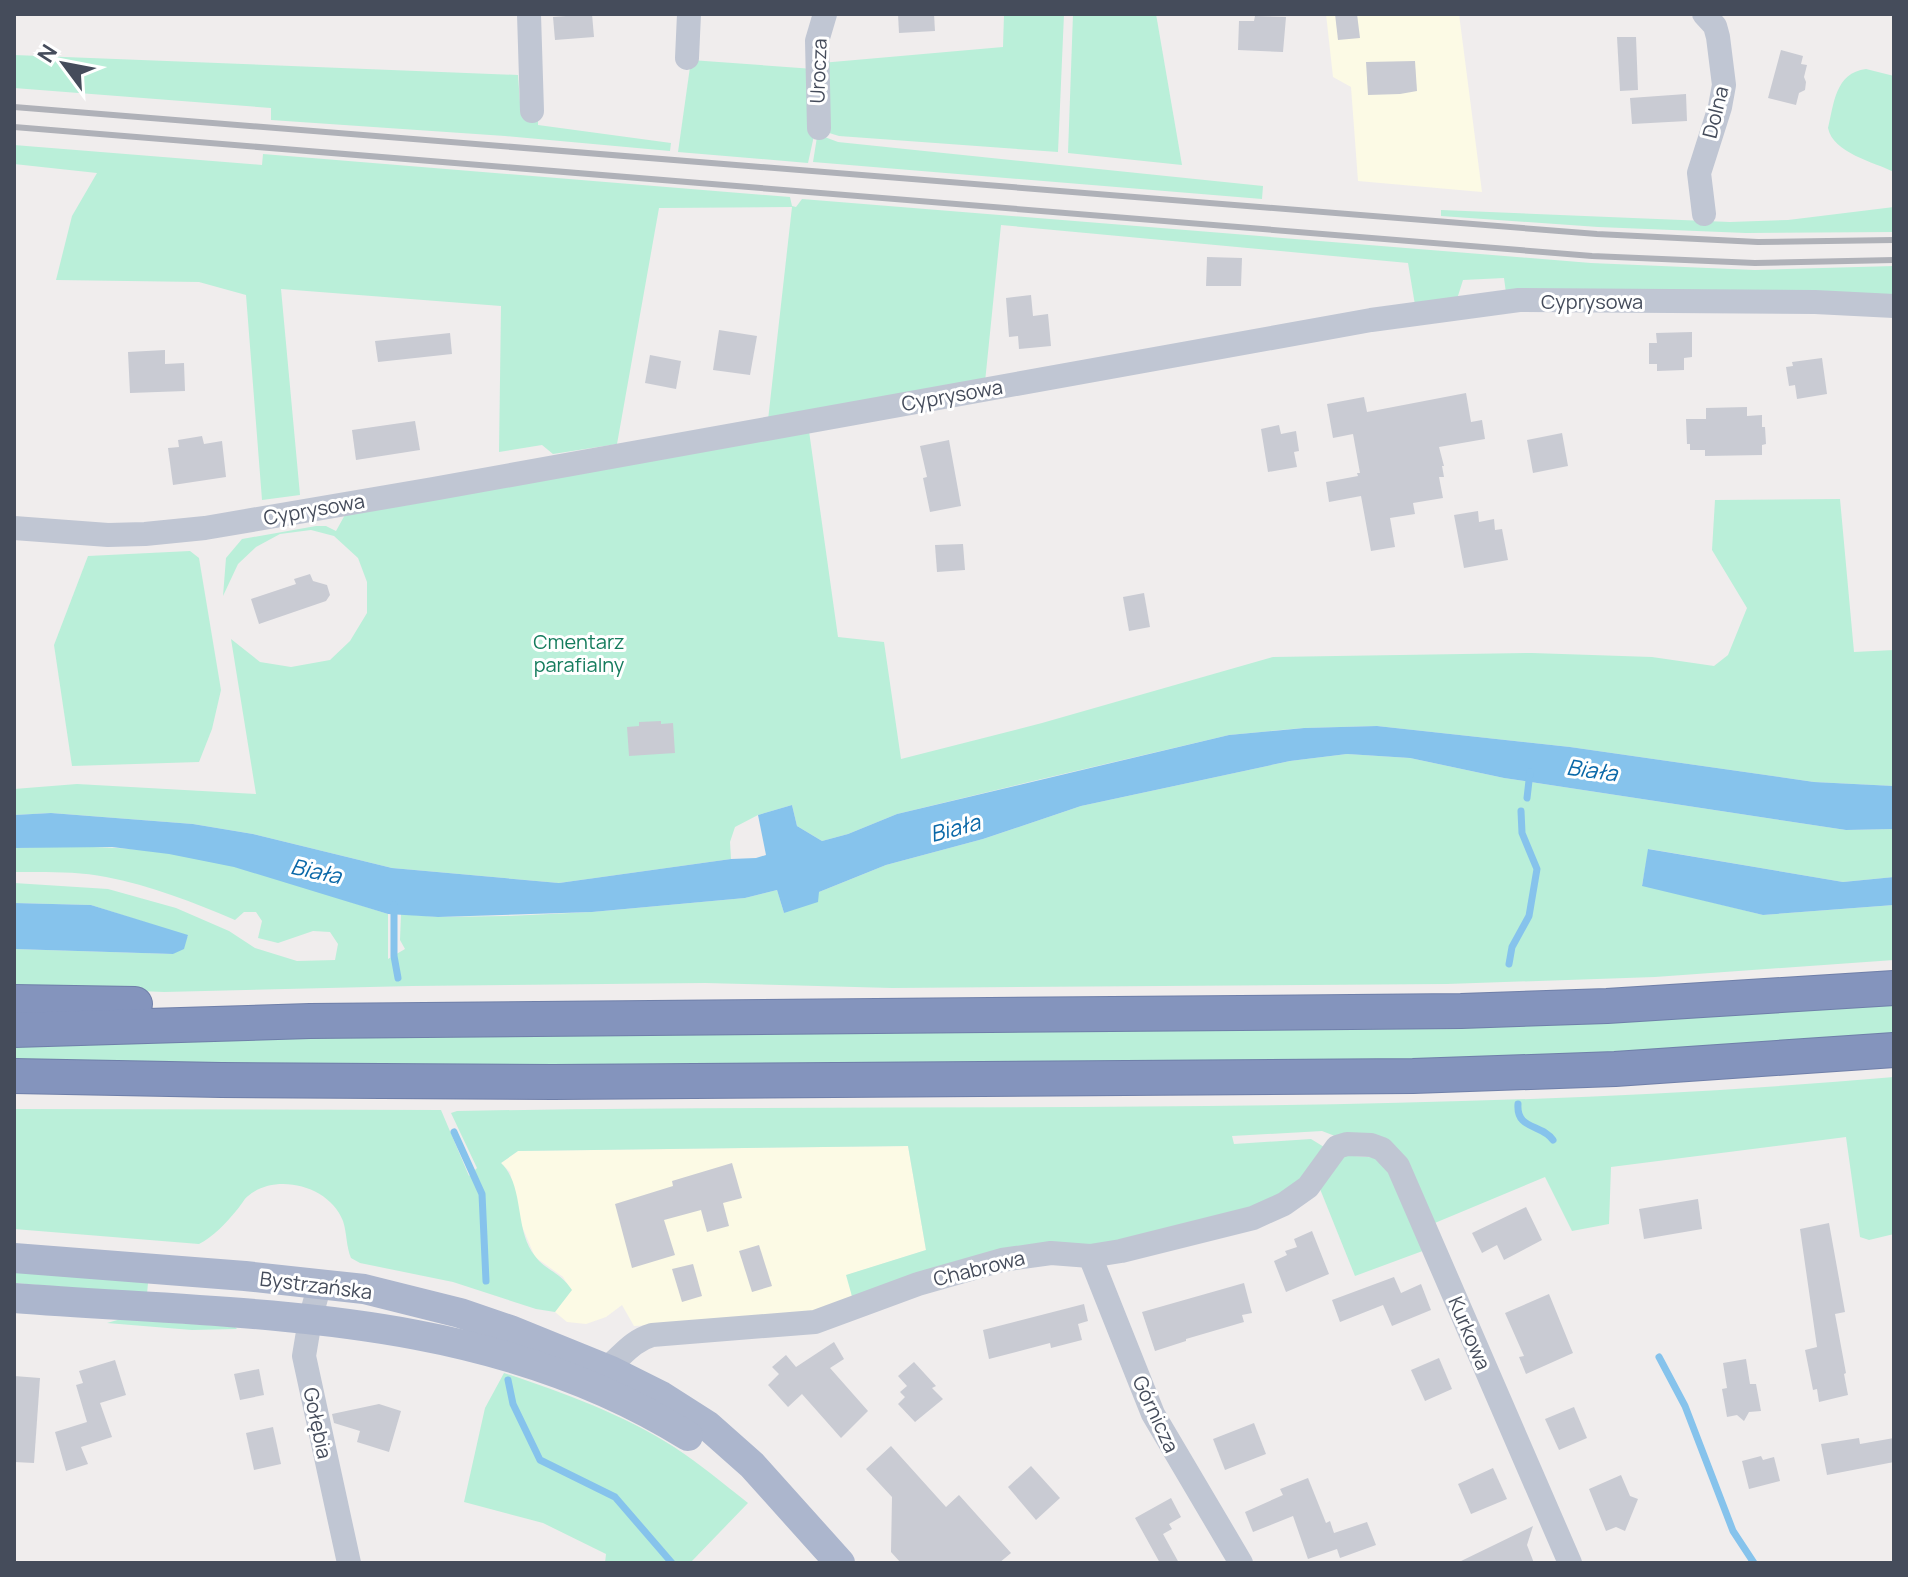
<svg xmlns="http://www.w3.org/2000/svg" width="1908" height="1577" viewBox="0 0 1908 1577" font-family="Manrope,sans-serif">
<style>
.commercial{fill:#fcfae5}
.green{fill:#baefd9}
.water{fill:#86c3ec}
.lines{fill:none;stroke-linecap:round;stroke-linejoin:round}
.stream{stroke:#86c3ec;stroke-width:7}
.building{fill:#c9cbd3}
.highway-casing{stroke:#6f7fa9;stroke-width:36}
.minor{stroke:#c0c6d3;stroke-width:24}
.major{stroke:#acb6cd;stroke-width:30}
.highway{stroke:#8494bd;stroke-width:34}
.rail{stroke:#afb1b8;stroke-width:6}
.labels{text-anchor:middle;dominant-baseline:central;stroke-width:6;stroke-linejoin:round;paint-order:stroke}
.street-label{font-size:20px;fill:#454c5b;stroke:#fff}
.park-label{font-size:20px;fill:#157c5d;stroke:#fff}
.water-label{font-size:22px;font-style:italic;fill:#0a68a8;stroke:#fff}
</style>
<rect width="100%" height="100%" fill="#f0eded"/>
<g class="commercial">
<path d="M1326 14H1459L1482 192 1358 181 1351 87 1333 77Z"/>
<path d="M908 1146 926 1250 847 1275 853 1300 798 1317 634 1326 622 1305 606 1317 586 1324 567 1322 555 1312 571 1290 563 1277 535 1257 521 1224 510 1172 501 1163 518 1151Z"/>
</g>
<g class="green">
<path d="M1004 14H1064L1058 152 839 136 826 132 821 63 1003 47Z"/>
<path d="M1073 14H1156L1182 165 1068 153Z"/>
<path d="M14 55 518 75 521 116 538 119V125L671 143 670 151 505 136 271 120V108L14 88Z"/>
<path d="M691 60 814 69 815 131 808 163 678 152Z"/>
<path d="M1866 69 1894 76V172C1874 162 1833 153 1828 128 1834 104 1835 73 1866 69Z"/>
<path d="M822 136 838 142 1263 186 1262 199 813 162 817 137Z"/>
<path d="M14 145 262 165 263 154 790 197 792 206 796 207 802 199 1591 263 1755 270 1894 266V298L1506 293 1504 278 1463 280 1457 299 1415 305 1408 263 1001 225 985 382 768 420 792 207 659 208 617 444 553 454 542 445 499 452 501 306 281 289 300 495 262 500 246 295 199 282 56 280 72 216 97 173 14 164Z"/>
<path d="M1894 207V232L1746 233 1598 227 1441 216V210L1730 222 1788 220Z"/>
<path d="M809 431 838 637 884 642 901 759 1042 723 1273 657 1532 653 1652 657 1714 666 1728 655 1747 608 1712 550 1715 500 1840 499 1854 652 1894 650V786L1814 782 1570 747 1377 726 1303 728 1229 735 1029 782 897 814 848 834 822 841 797 826 792 805 758 815 735 827 730 842 731 859 559 883 392 868 253 834 193 824 51 813 14 815V789L77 784 256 794 231 639 260 662 291 667 330 660 350 641 367 613V582L358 558 334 536 311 530 280 534 256 547 238 564 223 596 226 558 242 539 316 526H326L336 531 346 513Z"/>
<path d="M190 551 199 558 221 690 212 729 199 762 72 766 54 645 88 556Z"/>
<path d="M1347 754 1410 758 1504 778 1846 830 1894 829V877L1843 882 1649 849 1642 885 1763 915 1894 905V960L1655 977 1447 984 892 988 705 983 412 986 164 992 14 986V949L173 954 188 936 91 905 14 903V883L108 889 176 908 229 931 255 948 297 961 335 960 338 944 330 932 313 931 278 943 258 938 262 921 256 912H244L235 920C195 903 150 885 106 877 76 871 45 872 14 872V848C65 846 117 846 168 853 243 864 316 891 388 914V959L405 949 400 940 401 914 438 917 506 916 592 912 745 898 777 890 784 913 819 892 886 865 983 839 1081 806 1290 761Z"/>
<path d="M1894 1001V1037L1754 1047 1445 1061 462 1068 14 1060V1044Z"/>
<path d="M1894 1077V1234L1869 1240 1860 1237 1846 1137 1611 1167 1609 1224 1572 1231 1545 1177 1430 1225 1405 1163 1322 1131 1232 1136 1234 1144 1311 1139 1324 1147 1301 1184 1253 1211 853 1300 846 1275 926 1250 908 1146 518 1151 501 1163C525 1186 514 1230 535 1256 545 1270 560 1272 572 1290L555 1312 536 1309 453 1282 360 1263 351 1258C346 1246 347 1233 343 1221 330 1186 276 1172 248 1196 243 1200 241 1206 236 1211 227 1222 212 1238 199 1244L14 1229V1109L441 1110 469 1176 477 1168 451 1113 457 1111C936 1102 1416 1119 1894 1077Z"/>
<path d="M1340 1155 1381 1158 1428 1249 1355 1276 1318 1184Z"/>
<path d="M14 1271 148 1283 147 1294 14 1283Z"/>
<path d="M121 1319 235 1327 237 1329 192 1330 107 1323Z"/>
<path d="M504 1373C562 1392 622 1414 674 1447 700 1464 724 1484 748 1503L692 1561 693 1563H605L606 1554 543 1523 464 1502 485 1408Z"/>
</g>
<g class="water">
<path d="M1377 726 1570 747 1814 782 1894 786V829L1846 830 1504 778 1410 758 1347 754 1290 761 1081 806 983 839 886 865 819 892 818 902 784 913 777 890 745 898 592 912 438 917 388 914 234 867 169 854 112 847 14 848V815L51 813 193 824 253 834 392 868 559 883 731 859 756 858 766 855 758 815 792 805 797 826 822 841 848 834 897 814 1229 735 1304 728Z"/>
<path d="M1648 849 1843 882 1894 877V905L1763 915 1642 886Z"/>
<path d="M14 903 91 905 188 935 184 949 173 954 14 949Z"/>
</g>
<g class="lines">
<g class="stream">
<path d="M1527 798 1530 772"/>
<path d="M394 905V956L398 978"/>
<path d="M1509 964 1512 947 1529 916 1537 869 1522 833 1521 811"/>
<path d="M1518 1104C1516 1130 1542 1124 1553 1140"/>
<path d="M454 1132 482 1194 486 1281"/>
<path d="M1659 1357 1685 1406 1733 1531 1754 1563"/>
<path d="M508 1380 513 1404 540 1460 615 1497 672 1563"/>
</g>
</g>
<g class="building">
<path d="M592 14 594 37 555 40 553 17Z"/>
<path d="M898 14H934L935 31 899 33Z"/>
<path d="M1335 14H1357L1360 38 1338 40Z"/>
<path d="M1255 16 1286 17 1283 52 1238 50 1239 21H1254Z"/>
<path d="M1617 37H1636L1638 90 1620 91Z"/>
<path d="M1781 50 1803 56 1801 64 1807 65 1804 77 1806 82 1805 90 1799 93 1796 105 1768 98Z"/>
<path d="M1415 61 1417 91 1400 94 1368 95 1366 62Z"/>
<path d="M1686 94 1687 121 1632 124 1630 98Z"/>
<path d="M1207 257 1242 258 1241 286H1206Z"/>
<path d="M1031 295 1033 316 1048 314 1051 346 1019 349 1018 336 1009 337 1006 298Z"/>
<path d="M719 330 757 336 750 375 713 370Z"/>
<path d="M1692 332V357L1684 358V370L1657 371V364H1649V343H1657L1656 333Z"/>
<path d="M450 333 452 354 378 362 375 341Z"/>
<path d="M165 350V364L184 363 185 391 130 393 128 352Z"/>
<path d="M650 355 681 361 676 389 645 383Z"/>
<path d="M1822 358 1827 394 1797 399 1795 385 1789 386 1786 367 1793 366 1792 362Z"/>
<path d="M1466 393 1471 422 1482 420 1485 439 1439 447 1444 466H1442L1444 477H1439L1443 498 1413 503 1415 514 1390 518 1395 547 1371 551 1361 496 1329 502 1326 482 1358 476 1357 473H1360L1353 434 1333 438 1327 404 1364 397 1367 412Z"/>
<path d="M1747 407V416L1762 415V427H1765L1766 444 1762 445V455L1705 456V450H1690V444H1687L1686 419H1706V408Z"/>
<path d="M415 421 420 450 356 460 352 430Z"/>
<path d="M1279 425 1281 434 1296 431 1299 451 1294 452 1297 467 1268 472 1261 429Z"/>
<path d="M1562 433 1568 466 1533 473 1527 440Z"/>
<path d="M202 436 204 444 222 441 226 477 173 485 168 448 179 447 178 440Z"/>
<path d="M949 440 961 506 930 512 923 478 927 477 920 446Z"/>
<path d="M1478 511 1479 522 1494 519 1495 530 1502 529 1508 560 1464 568 1454 515Z"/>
<path d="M963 544 965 570 937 572 935 545Z"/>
<path d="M310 574 313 581 327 585 330 595 326 601 259 624 251 599 296 584 294 579Z"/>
<path d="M1144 593 1150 627 1129 631 1123 597Z"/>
<path d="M661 721V724L673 723 675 753 629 756 627 727 639 726V722Z"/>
<path d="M732 1163 742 1198 723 1203 729 1226 707 1232 701 1210 664 1220 675 1255 632 1268 615 1204 673 1186 672 1181Z"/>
<path d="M1698 1199 1702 1229 1644 1239 1639 1209Z"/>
<path d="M1526 1207 1542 1240 1504 1260 1497 1245 1482 1253 1472 1233Z"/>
<path d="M1829 1223 1845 1312 1835 1314 1846 1373 1844 1374 1848 1395 1819 1402 1817 1389 1813 1390 1805 1350 1817 1347 1800 1229Z"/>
<path d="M1312 1231 1329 1274 1286 1292 1274 1261 1287 1255 1285 1251 1297 1247 1294 1239Z"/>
<path d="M759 1245 772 1286 752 1292 739 1251Z"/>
<path d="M693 1264 702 1296 682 1302 672 1269Z"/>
<path d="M1394 1277 1401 1293 1421 1284 1431 1310 1392 1326 1383 1305 1340 1322 1332 1300Z"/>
<path d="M1244 1283 1252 1313 1242 1315 1244 1322 1186 1339V1341L1155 1351 1142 1312Z"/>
<path d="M1549 1294 1573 1353 1526 1374 1519 1357 1524 1356 1505 1313Z"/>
<path d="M1084 1304 1088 1321 1078 1324 1082 1340 1051 1348 1050 1343 989 1359 983 1330Z"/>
<path d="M834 1342 844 1359 830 1368 868 1411 841 1438 802 1394 788 1407 768 1385 779 1374 772 1367 786 1355 796 1367Z"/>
<path d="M1439 1358 1452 1389 1425 1401 1411 1370Z"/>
<path d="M1746 1359 1750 1384H1756L1761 1411 1749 1412 1744 1421 1737 1415 1727 1417 1722 1389 1727 1388 1723 1363Z"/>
<path d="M115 1360 126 1395 100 1403 112 1437 81 1447 88 1464 66 1471 55 1432 87 1422 76 1385 83 1383 79 1371Z"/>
<path d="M914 1362 936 1386 932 1388 943 1399 915 1422 898 1404 905 1397 900 1392 907 1386 898 1376Z"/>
<path d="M259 1369 264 1395 240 1400 234 1374Z"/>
<path d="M14 1376 40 1378 34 1463 14 1462Z"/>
<path d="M379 1404 401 1411 389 1452 357 1442 360 1431 334 1423 332 1414Z"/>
<path d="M1574 1407 1587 1438 1559 1450 1545 1419Z"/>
<path d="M1254 1423 1266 1454 1225 1470 1213 1439Z"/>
<path d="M273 1427 281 1464 254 1470 246 1433Z"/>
<path d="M1859 1438 1860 1444 1894 1438V1462L1827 1475 1821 1444Z"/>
<path d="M891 1446 946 1507 959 1495 1011 1553 999 1563H901L891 1552 892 1497 866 1469Z"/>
<path d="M1761 1456 1763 1460 1774 1457 1780 1481 1749 1489 1742 1461Z"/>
<path d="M1031 1466 1060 1498 1036 1520 1008 1487Z"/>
<path d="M1493 1468 1507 1499 1471 1514 1458 1484Z"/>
<path d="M1621 1475 1630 1496 1638 1499 1625 1531 1616 1527 1606 1531 1589 1489Z"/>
<path d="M1308 1478 1326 1523 1330 1521 1334 1533 1367 1522 1376 1545 1340 1558 1337 1549 1308 1559 1293 1516 1253 1532 1245 1512 1283 1495 1280 1489Z"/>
<path d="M1171 1498 1181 1517 1169 1524 1172 1529 1163 1534 1179 1563H1160L1135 1518Z"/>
<path d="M1533 1526 1527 1545 1534 1563H1457Z"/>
</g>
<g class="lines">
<defs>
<g id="highway">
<path d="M14 1002 135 1004"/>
<path d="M14 1030 310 1021 1461 1011 1607 1006 1894 988"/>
<path d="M14 1076 221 1080 553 1082 1413 1076 1615 1069 1894 1050"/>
</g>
</defs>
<use href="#highway" class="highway-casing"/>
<g class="minor">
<path d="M529 14 532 111"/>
<path d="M687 58 689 14"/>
<path d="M819 128 817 41 825 14"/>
<path d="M1704 214 1699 173 1720 107 1724 85 1718 37 1715 26 1704 14"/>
<path d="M14 528 108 535 145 534 205 528 433 489 1371 320 1519 300 1815 302 1894 306"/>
<path d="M1090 1256 1153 1414 1241 1563"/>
<path d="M320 1283 310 1320 304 1356 349 1563"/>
<path d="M592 1376C617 1367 625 1343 652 1335L815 1322 918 1284 1002 1260 1051 1253 1090 1256 1121 1251 1253 1218 1284 1204 1308 1187 1337 1147 1347 1144 1371 1145 1382 1149 1398 1166 1570 1563"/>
</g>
<g class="major">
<path d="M14 1258 245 1276 364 1289 460 1313 510 1330 611 1371 661 1396 708 1426 752 1465 840 1563"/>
<path d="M14 1298C246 1316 483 1308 688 1436"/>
</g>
<use href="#highway" class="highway"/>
<g class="rail">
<path d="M14 107 1597 234 1758 242 1894 240"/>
<path d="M14 127 1592 256 1755 263 1894 260"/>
</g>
</g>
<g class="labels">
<g class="street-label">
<text transform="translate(818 71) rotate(-88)">Urocza</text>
<text transform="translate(1715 112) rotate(-76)">Dolna</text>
<text x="1592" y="301">Cyprysowa</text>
<text transform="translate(952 395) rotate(-10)">Cyprysowa</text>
<text transform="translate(314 509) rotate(-10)">Cyprysowa</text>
<text transform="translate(979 1268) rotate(-14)">Chabrowa</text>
<text transform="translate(316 1285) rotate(7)">Bystrzańska</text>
<text transform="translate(1470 1333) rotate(67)">Kurkowa</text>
<text transform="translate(1156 1414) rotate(65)">Górnicza</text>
<text transform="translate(318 1423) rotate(78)">Gołębia</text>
</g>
<g class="park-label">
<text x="579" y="641">Cmentarz<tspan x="579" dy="23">parafialny</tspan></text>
</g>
<g class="water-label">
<text transform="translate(1592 770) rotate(8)">Biała</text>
<text transform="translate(955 828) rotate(-15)">Biała</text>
<text transform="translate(316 871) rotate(12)">Biała</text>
</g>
</g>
<rect width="1908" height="1577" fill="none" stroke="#454c5b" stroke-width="32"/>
<g transform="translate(64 64) rotate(302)" stroke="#ffffff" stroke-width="6" paint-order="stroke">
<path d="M0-6L14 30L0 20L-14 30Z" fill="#454c5b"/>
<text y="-12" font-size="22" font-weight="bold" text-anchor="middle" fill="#454c5b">N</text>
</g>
</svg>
